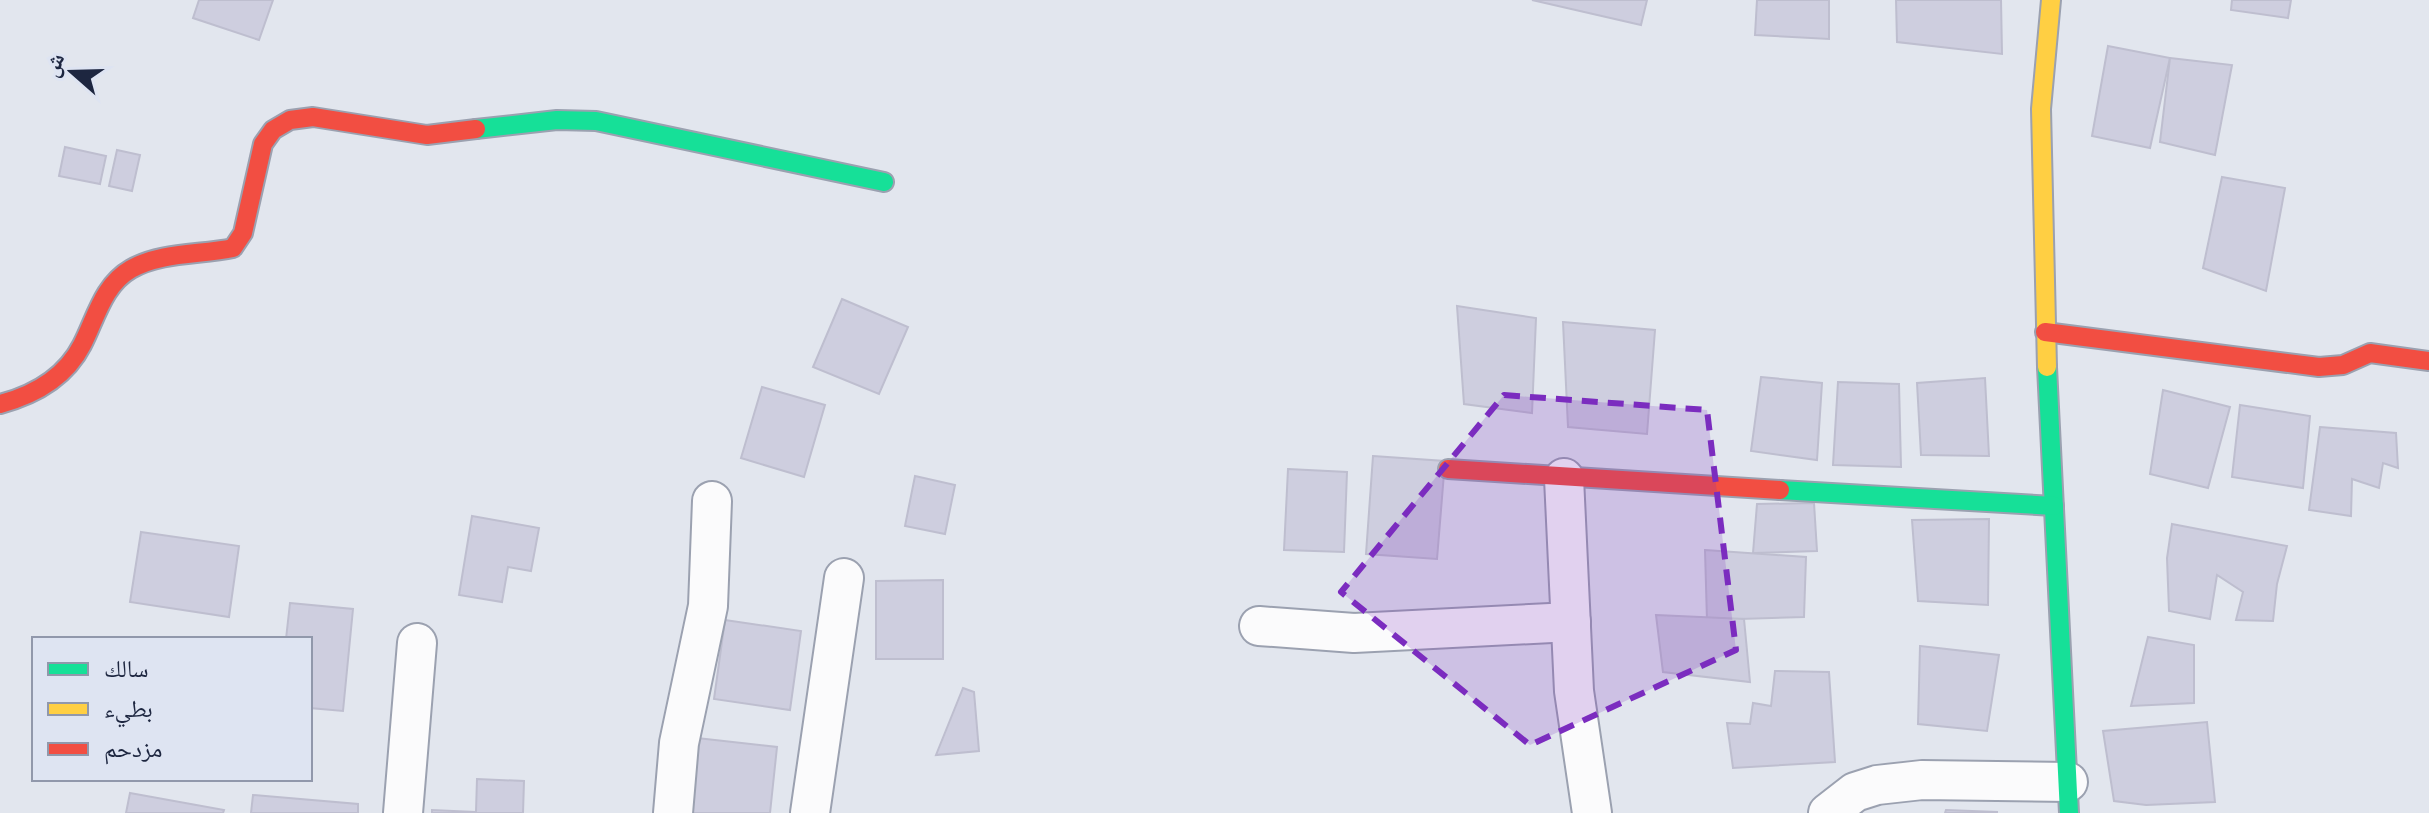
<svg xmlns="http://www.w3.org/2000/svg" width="2429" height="813" viewBox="0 0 2429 813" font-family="Figtree,'Noto Naskh Arabic',sans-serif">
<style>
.building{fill:#cecedf;stroke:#bebecf;stroke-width:2}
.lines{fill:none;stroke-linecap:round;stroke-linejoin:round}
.street-casing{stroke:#9ba1b0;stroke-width:42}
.fast-casing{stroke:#9ba1b0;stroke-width:22}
.slow-casing{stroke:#9ba1b0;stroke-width:22}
.jam-casing{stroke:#9ba1b0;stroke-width:22}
.street{stroke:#fbfbfc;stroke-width:38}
.fast{stroke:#16e098;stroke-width:18}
.slow{stroke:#ffcf43;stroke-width:18}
.jam{stroke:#f24e42;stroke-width:18}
.marked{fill:#7b2cbf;fill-opacity:0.2;stroke:#7b2cbf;stroke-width:6;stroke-dasharray:16 10;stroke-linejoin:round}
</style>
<rect width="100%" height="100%" fill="#e2e6ee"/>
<g class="building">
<path d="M199 0H273L259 40 193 18Z"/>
<path d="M1532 0H1647L1641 25Z"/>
<path d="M1757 0H1829V39L1755 35Z"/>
<path d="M1896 0H2001L2002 54 1897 42Z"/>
<path d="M2232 0H2291L2288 18 2231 10Z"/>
<path d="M2108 46 2170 58 2150 148 2092 136Z"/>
<path d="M2170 58 2232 65 2215 155 2160 142Z"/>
<path d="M65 147 106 156 100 184 59 176Z"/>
<path d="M117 150 140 155 132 191 109 186Z"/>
<path d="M2222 177 2285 188 2266 291 2203 268Z"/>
<path d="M842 299 908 327 879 394 813 367Z"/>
<path d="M1457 306 1536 318 1532 413 1464 404Z"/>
<path d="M1563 322 1655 330 1647 434 1568 427Z"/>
<path d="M1761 377 1822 383 1817 460 1751 451Z"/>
<path d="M1985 378 1989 456 1921 455 1917 383Z"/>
<path d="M1838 382 1899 384 1901 467 1833 465Z"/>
<path d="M762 387 825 405 804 477 741 458Z"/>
<path d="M2163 390 2230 407 2208 488 2150 474Z"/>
<path d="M2240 405 2310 416 2303 488 2232 477Z"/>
<path d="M2320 427 2396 433 2398 468 2383 463 2379 488 2352 479 2351 516 2309 510Z"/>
<path d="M1373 456 1445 461 1437 559 1366 554Z"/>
<path d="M1288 469 1347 472 1344 552 1284 550Z"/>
<path d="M915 476 955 485 945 534 905 526Z"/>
<path d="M1814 503 1817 551 1753 553 1757 504Z"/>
<path d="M472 516 539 528 531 571 508 567 502 602 459 595Z"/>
<path d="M1989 519 1988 605 1918 601 1912 520Z"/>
<path d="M2172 524 2287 546 2277 584 2273 621 2236 620 2243 592 2217 575 2210 619 2169 611 2167 558Z"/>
<path d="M141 532 239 546 229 617 130 602Z"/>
<path d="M1705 550 1806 557 1804 617 1707 620Z"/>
<path d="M943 580V659H876V581Z"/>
<path d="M290 603 353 609 343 711 310 708V639H286Z"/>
<path d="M1656 615 1744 619 1750 682 1663 672Z"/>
<path d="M725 620 801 631 790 710 714 699Z"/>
<path d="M2148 637 2194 645V703L2131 706Z"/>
<path d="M1920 646 1999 655 1987 731 1918 724Z"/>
<path d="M1775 671 1829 672 1835 762 1733 768 1727 723 1750 724 1753 703 1771 706Z"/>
<path d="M963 688 974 692 979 751 936 755Z"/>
<path d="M2207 722 2215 802 2146 805 2114 801 2103 731Z"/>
<path d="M697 738 777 747 770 813H689Z"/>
<path d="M477 779 524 781 523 813H432V810L476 812Z"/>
<path d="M130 793 224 810 223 813H126Z"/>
<path d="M253 795 358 804V813H251Z"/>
<path d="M1946 810 1997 812V813H1945Z"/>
</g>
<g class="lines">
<defs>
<g id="street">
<path d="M1564 478 1574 691 1592 813"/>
<path d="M1259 626 1354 633 1571 622"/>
<path d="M403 813 417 643"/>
<path d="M673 813 679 743 708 606 712 501"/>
<path d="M810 813 844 578"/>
<path d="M1828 813 1855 792 1877 785 1922 780 2068 782"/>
</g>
<g id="fast">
<path d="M476 129 557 120 596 121 884 182"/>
<path d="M2047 367 2069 813"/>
<path d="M1780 490 2054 506"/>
</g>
<path id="slow" d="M2047 367 2041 109 2051 0"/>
<g id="jam">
<path d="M2045 332 2319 367 2343 365 2370 353 2429 361"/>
<path d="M0 404C34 395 65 378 82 345 96 318 103 285 131 269 161 252 200 255 233 248L243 233 263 144 273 130 290 120 313 117 427 135 476 129"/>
<path d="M1448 469 1780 490"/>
</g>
</defs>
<use href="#street" class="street-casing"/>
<use href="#fast" class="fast-casing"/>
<use href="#slow" class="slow-casing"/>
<use href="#jam" class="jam-casing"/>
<use href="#street" class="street"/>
<use href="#fast" class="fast"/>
<use href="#slow" class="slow"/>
<use href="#jam" class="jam"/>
</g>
<path class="marked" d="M1504 395 1707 410 1736 650 1530 745 1341 592Z"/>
<rect x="32" y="637" width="280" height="144" fill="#dee4f2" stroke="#9198ab" stroke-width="2"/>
<rect x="48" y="663" width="40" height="12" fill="#16e098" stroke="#9198ab" stroke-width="2"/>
<text x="104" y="677" font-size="24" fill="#1d2640">سالك</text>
<rect x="48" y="703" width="40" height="12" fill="#ffcf43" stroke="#9198ab" stroke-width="2"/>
<text x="104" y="717" font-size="24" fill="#1d2640">بطيء</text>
<rect x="48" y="743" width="40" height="12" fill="#f24e42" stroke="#9198ab" stroke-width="2"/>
<text x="104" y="757" font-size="24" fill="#1d2640">مزدحم</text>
<g transform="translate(72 72) rotate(290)" stroke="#dee4f2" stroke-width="6" paint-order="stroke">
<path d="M0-6L14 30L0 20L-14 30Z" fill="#1d2640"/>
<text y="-12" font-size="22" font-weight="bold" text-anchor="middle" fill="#1d2640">ش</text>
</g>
</svg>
